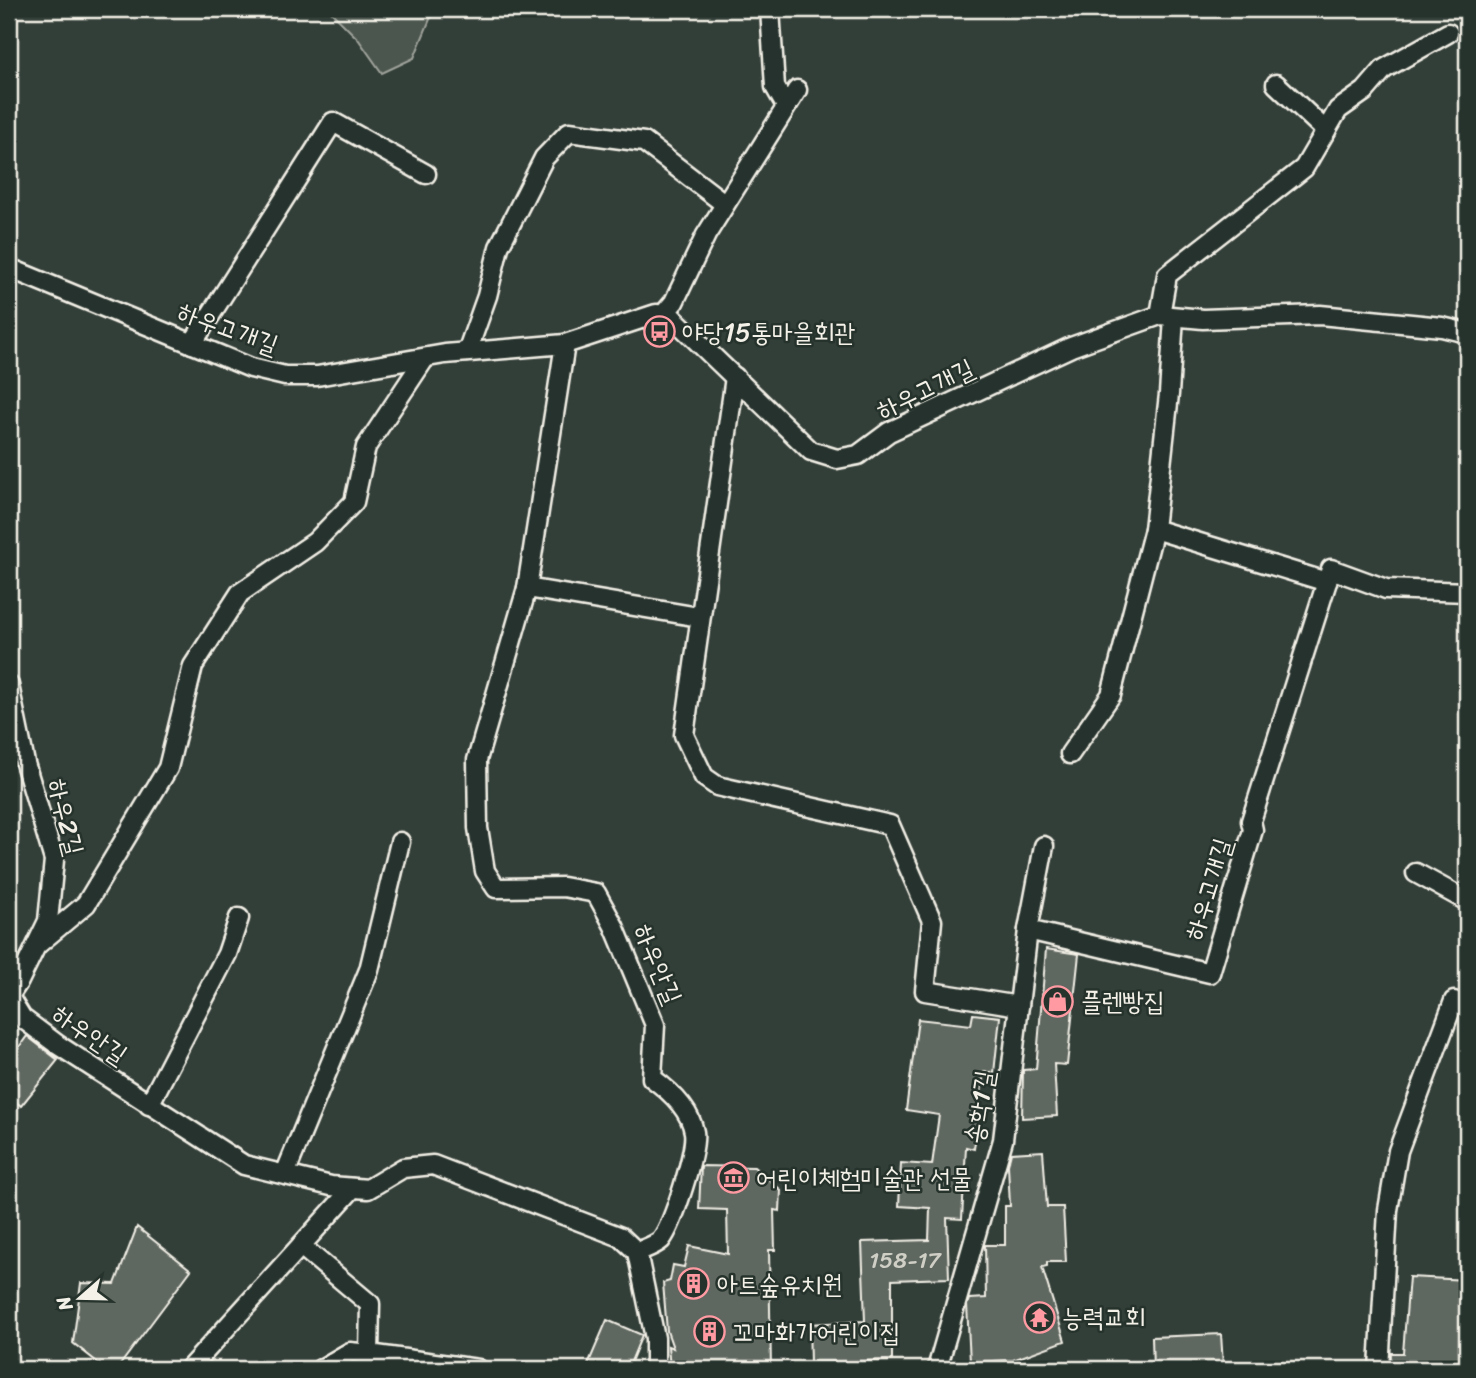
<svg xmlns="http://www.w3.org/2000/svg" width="1476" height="1378" viewBox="0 0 1476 1378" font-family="Sriracha,'Poor Story',sans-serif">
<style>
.green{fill:#4c564f;stroke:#a0a49c;stroke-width:2}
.building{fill:#5f6861;stroke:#f4f1e8;stroke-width:2}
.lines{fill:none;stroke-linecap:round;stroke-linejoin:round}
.minor-casing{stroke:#f4f1e8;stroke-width:23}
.minor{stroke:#26332d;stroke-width:18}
.labels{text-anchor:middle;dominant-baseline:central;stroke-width:5;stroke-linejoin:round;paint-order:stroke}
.number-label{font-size:23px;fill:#cfcfc6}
.street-label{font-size:26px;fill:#f4f1e8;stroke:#26332d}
.poi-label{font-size:26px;fill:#f4f1e8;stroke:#26332d;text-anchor:start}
</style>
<rect width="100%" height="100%" fill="#323e38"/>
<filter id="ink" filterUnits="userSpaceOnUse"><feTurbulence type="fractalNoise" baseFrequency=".0143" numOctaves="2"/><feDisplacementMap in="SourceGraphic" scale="14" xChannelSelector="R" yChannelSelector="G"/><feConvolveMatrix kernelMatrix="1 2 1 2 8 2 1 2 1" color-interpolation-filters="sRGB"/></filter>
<g filter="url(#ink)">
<path class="green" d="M328 9H439L430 19 414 58 382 73 358 39Z"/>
<g class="building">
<path d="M1046 949 1079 954 1067 1065 1054 1064 1057 1116 1022 1118 1023 1070 1036 1069Z"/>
<path d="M973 1014 1000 1017 994 1073 984 1072 974 1149 966 1147 962 1219 947 1218 949 1278 892 1280V1360L810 1363 809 1324 865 1321 862 1242 929 1240 930 1208 899 1206 901 1163 932 1165 939 1115 906 1110 918 1019 971 1025Z"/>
<path d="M27 1036 58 1060 21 1106 9 1096V1061Z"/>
<path d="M1043 1151 1047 1207H1063L1066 1262H1047V1266L1042 1267 1065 1341 1013 1360 970 1362 967 1305 969 1299 986 1298 985 1245H1005V1206H1010L1008 1165 1011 1153Z"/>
<path d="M701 1166 754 1167 781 1190 780 1211 774 1210 775 1250H769L771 1369H739L738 1365 670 1369 668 1346 673 1348 667 1331 663 1283 670 1281 673 1265 684 1267 689 1246 728 1254 727 1210 699 1209Z"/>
<path d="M137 1227 191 1270 117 1369H106L73 1343 81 1283 115 1284Z"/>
<path d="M1409 1277 1467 1280V1369H1390L1391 1353H1403Z"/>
<path d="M607 1320 642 1335 628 1369H586Z"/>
<path d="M1221 1334 1223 1365 1153 1369 1152 1337Z"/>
</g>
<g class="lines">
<defs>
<g id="minor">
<path d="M770 9 775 87 786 106"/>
<path d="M1276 84 1326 131"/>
<path d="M9 268 251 368 285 376H317L445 354 565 344 656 314 671 316 811 451 837 459 858 455 889 432 1071 347 1160 315 1203 319 1320 315 1442 327 1467 333"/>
<path d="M663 315 674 302 706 235 797 90"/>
<path d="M1160 315 1167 275 1304 168 1338 110 1365 91 1384 69 1448 33"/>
<path d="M1174 317 1169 394 1154 529 1327 582"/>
<path d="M192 344 333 122 426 174"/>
<path d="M565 344 527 588 699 617"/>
<path d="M467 352 487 296 499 247 544 158 569 132 644 142 725 204"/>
<path d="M735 377 684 735 704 777 717 786 890 825 932 921 925 991 1019 1006"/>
<path d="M9 685 25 763 54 860 48 921 19 981 9 996"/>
<path d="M1070 754 1111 695 1154 529"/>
<path d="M1044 846 1028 930 1210 973 1253 830 1251 821 1331 569 1386 589 1467 592"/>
<path d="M1416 873 1467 901"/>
<path d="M37 945 86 904 168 768 193 666 240 593 315 542 354 502 366 447 425 358"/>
<path d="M9 997 22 1018 58 1045 244 1165 331 1186 368 1189 403 1168 433 1165 621 1237 637 1252C644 1249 656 1245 661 1240 673 1225 697 1150 694 1132 690 1109 670 1091 652 1078L655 1025 614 926 596 893 563 887 496 888 485 871 478 828 477 760 527 588"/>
<path d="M149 1105 227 954 239 918"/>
<path d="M285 1174 369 970 400 842"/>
<path d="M301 1246 370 1304 369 1354 478 1369"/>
<path d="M637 1252 655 1338V1369"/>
<path d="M189 1369 353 1188"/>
<path d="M321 1369 350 1352 369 1354"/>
<path d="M937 1369 1003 1140 1028 930"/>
<path d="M1379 1369 1388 1210 1398 1151 1454 1001"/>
</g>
</defs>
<use href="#minor" class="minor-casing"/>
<use href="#minor" class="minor"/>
</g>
</g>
<defs>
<symbol id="bus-ring" viewBox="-11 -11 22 22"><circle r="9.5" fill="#26332d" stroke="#ff9aa2" stroke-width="1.5"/><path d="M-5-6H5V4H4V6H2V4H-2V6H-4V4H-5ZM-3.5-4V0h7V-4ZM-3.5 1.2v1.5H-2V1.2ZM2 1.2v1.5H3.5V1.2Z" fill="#ff9aa2"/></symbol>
<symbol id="shop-ring" viewBox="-11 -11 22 22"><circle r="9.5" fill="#26332d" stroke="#ff9aa2" stroke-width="1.5"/><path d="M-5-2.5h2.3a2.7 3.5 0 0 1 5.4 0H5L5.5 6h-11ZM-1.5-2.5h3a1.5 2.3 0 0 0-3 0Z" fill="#ff9aa2"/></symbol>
<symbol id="museum-ring" viewBox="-11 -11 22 22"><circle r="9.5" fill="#26332d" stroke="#ff9aa2" stroke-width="1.5"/><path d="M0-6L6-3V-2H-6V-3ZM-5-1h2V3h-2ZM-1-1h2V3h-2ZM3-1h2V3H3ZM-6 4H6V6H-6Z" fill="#ff9aa2"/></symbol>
<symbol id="building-ring" viewBox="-11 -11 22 22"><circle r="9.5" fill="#26332d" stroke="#ff9aa2" stroke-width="1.5"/><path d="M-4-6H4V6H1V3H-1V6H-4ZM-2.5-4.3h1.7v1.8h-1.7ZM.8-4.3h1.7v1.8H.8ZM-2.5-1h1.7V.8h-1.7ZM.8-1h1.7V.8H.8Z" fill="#ff9aa2"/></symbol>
<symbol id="temple-ring" viewBox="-11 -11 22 22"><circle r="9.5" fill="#26332d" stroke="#ff9aa2" stroke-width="1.5"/><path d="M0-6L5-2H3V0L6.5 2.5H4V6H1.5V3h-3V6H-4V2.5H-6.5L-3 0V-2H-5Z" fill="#ff9aa2"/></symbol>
</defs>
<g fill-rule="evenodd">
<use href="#bus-ring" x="642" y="314" width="35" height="35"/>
<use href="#shop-ring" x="1040" y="984" width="35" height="35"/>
<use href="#museum-ring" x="716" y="1160" width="35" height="35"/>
<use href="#building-ring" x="676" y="1266" width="35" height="35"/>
<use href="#temple-ring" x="1022" y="1300" width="35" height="35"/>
<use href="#building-ring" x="692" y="1314" width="35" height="35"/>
</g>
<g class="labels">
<g class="number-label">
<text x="905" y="1260">158-17</text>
</g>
<g class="street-label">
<text transform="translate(228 328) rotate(20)">하우고개길</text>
<text transform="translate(925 389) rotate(-26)">하우고개길</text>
<text transform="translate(66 817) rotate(76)">하우2길</text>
<text transform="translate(1208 889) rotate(-73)">하우고개길</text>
<text transform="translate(658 964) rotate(67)">하우안길</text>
<text transform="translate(90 1034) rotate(34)">하우안길</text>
<text transform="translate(979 1107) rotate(-81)">송학1길</text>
</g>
<g class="poi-label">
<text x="682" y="332">야당15통마을회관</text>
<text x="1081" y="1001">플렌빵집</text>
<text x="756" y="1178">어린이체험미술관 선물</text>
<text x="717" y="1284">아트숲유치원</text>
<text x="1062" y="1317">능력교회</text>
<text x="733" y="1332">꼬마화가어린이집</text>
</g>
</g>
<rect width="1476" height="1378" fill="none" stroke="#26332d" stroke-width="35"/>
<rect x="18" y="18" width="1441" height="1343" fill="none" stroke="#f4f1e8" stroke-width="2.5" filter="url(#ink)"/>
<g transform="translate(80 1298) rotate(250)" stroke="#26332d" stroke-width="5" paint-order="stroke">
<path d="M0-5L12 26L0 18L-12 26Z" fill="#f4f1e8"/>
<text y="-10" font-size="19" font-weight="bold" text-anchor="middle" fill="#f4f1e8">N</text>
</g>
</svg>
